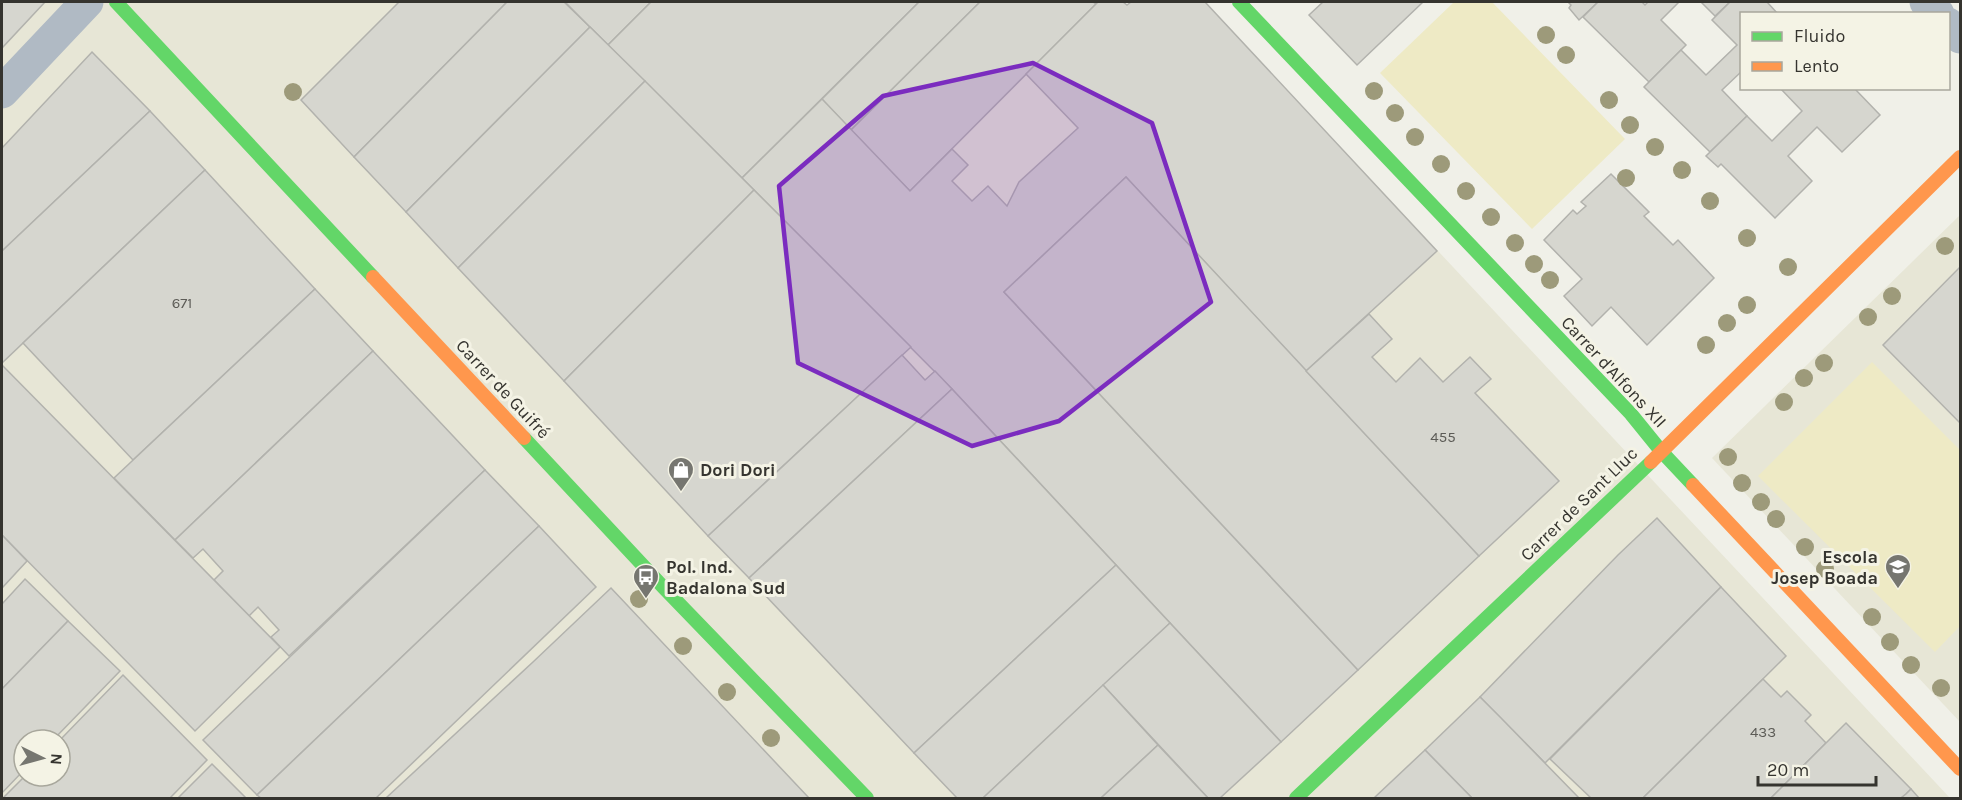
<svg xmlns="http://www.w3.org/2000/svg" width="1962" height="800" viewBox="0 0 1962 800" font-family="Karla,sans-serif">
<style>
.built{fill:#e7e6d6;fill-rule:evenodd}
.green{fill:#eeeac5}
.building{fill:#d6d6cf;stroke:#b2b2ad;stroke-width:1.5}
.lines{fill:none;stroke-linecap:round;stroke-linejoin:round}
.street{stroke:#b0bac4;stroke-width:33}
.fast{stroke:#63d668;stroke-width:14}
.slow{stroke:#ff974d;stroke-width:14}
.tree{fill:#9d9a7a}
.marked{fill:#7b2cbf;fill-opacity:0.2;stroke:#7b2cbf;stroke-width:4.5;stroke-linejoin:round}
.labels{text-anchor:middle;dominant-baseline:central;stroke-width:6;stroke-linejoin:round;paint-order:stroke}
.number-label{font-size:15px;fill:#5d5c57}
.street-label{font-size:18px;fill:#35342f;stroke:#f4f3e5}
.poi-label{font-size:18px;font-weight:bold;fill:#35342f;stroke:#f4f3e5;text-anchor:start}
</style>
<rect width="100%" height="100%" fill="#f0f0e8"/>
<g class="built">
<path d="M2 2H1123L1127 5 1131 2H1205L1950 798H2ZM24 740H60V776H24Z"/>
<path d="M1960 215V722L1712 458Z"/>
</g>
<g class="green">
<path d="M1454 2H1492L1625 139 1532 229 1380 73Z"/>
<path d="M1872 362 1960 450V626L1935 652 1758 476Z"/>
</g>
<g class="building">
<path d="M2 2H45L2 48Z"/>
<path d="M399 2H507L354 157 301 100Z"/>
<path d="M507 2H564L590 27 406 212 354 157Z"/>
<path d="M567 2H651L608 45 566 3Z"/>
<path d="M651 2H919L742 178 608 45Z"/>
<path d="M919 2H980L851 130 822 99Z"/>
<path d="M980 2H1093L1096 4 910 191 851 130Z"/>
<path d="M1098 2H1123L1127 5 1131 2H1205L1437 251 1306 371 1126 177 1004 292 1358 670 1281 742 952 389 742 178 822 99 910 191 952 149 968 165 952 181 972 201 988 186 1007 206 1019 182 1078 128 1026 74Z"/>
<path d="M1323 2H1423L1357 65 1309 15Z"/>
<path d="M1568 2H1598L1579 20 1569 8 1571 5Z"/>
<path d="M1598 2H1642L1645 5 1648 2H1679L1661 20 1686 45 1649 82 1583 17Z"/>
<path d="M1701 2H1730L1715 16Z"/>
<path d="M1730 2H1767L1778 14H1742V71L1722 90 1747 116 1710 152 1644 87 1681 50 1706 75 1737 45 1712 20Z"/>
<path d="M590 27 645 81 458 268 406 212Z"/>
<path d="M92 52 150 111 2 251V148Z"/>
<path d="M645 81 754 190 564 381 458 268Z"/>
<path d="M1780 88H1854L1880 115 1842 152 1817 127 1788 156 1812 181 1775 218 1721 164 1718 167 1706 156 1747 116 1772 141 1802 111Z"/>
<path d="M150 111 205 170 2 363V251Z"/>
<path d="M205 170 315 289 133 460 23 343Z"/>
<path d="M1611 174 1649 212 1644 216 1673 245 1678 240 1714 278 1647 345 1611 307 1592 326 1564 296 1582 279 1544 240 1573 210 1577 214 1586 206 1581 202Z"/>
<path d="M1126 177 1479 556 1358 670 1004 292Z"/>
<path d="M754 190 911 347 708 536 564 381Z"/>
<path d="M1960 267V423L1883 345Z"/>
<path d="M315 289 373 351 175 540 114 478Z"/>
<path d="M1369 314 1392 339 1372 357 1396 382 1420 358 1443 382 1470 357 1491 379 1475 393 1559 481 1479 556 1306 371Z"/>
<path d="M373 351 485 470 289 656 271 637 279 630 258 607 249 616 214 580 223 571 203 549 193 558 175 540Z"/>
<path d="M902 355 925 380 935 371 952 389 749 578 708 536Z"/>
<path d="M2 365 280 647 195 731 2 535Z"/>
<path d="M952 389 1116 565 914 753 749 578Z"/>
<path d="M485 470 539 526 257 795 203 740Z"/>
<path d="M1657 518 1721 587 1545 763 1480 697 1618 555Z"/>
<path d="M539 526 596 587 376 798H261L257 795Z"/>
<path d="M2 535 27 561 2 588Z"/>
<path d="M1116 565 1170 623 983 798H957L914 753Z"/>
<path d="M25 579 68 621 2 689V604Z"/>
<path d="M1721 587 1786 656 1643 798H1591L1550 759Z"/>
<path d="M611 588 809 798H386L533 662Z"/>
<path d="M68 621 120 671 53 740H24V770L2 793V689Z"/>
<path d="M1170 623 1281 742 1220 798H1208L1103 685Z"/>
<path d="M123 675 207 760 170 798H3L25 776H60V740Z"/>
<path d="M1763 679 1781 697 1787 691 1811 715 1805 721 1826 743 1771 798H1643Z"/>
<path d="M1103 685 1158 745 1101 798H983Z"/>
<path d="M1480 697 1501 718 1579 798H1472L1425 750Z"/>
<path d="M1846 723 1911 789 1906 794 1901 798H1771Z"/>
<path d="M1158 745 1208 798H1101Z"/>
<path d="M1425 750 1472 798H1374Z"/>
<path d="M212 764 246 798H178Z"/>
<path d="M1911 789 1919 798H1901L1906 794Z"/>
</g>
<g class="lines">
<g class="street">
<path d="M1926 2 1938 14"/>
<path d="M1948 24 1960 37"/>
<path d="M2 92 87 2"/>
</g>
<g class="fast">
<path d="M116 2 373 277"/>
<path d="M1239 2 1631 414 1661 451 1693 485"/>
<path d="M524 438 664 588 867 798"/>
<path d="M1296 798 1651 462"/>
</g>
<g class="slow">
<path d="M373 277 524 438"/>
<path d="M1651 462 1960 157"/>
<path d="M1693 485 1960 769"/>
</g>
</g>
<g class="tree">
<circle cx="1546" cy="35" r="9"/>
<circle cx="1566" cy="55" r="9"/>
<circle cx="1374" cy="91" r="9"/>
<circle cx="293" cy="92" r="9"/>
<circle cx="1609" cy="100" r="9"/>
<circle cx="1395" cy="113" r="9"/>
<circle cx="1630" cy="125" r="9"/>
<circle cx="1415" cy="137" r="9"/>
<circle cx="1655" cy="147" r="9"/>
<circle cx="1441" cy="164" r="9"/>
<circle cx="1682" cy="170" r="9"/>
<circle cx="1626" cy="178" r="9"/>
<circle cx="1466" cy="191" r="9"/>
<circle cx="1710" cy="201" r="9"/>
<circle cx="1491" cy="217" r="9"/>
<circle cx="1747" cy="238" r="9"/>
<circle cx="1515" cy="243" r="9"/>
<circle cx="1945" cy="246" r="9"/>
<circle cx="1534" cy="264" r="9"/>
<circle cx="1788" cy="267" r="9"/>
<circle cx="1550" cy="280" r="9"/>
<circle cx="1892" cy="296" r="9"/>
<circle cx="1747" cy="305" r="9"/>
<circle cx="1868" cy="317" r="9"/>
<circle cx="1727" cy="323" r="9"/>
<circle cx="1706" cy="345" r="9"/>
<circle cx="1824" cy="363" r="9"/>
<circle cx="1804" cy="378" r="9"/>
<circle cx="1784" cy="402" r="9"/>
<circle cx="1728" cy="457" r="9"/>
<circle cx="1742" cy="483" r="9"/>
<circle cx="1761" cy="502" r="9"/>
<circle cx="1776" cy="519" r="9"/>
<circle cx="1805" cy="547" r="9"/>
<circle cx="1825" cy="569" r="9"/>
<circle cx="639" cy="599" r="9"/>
<circle cx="1872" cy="617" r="9"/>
<circle cx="1890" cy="642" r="9"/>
<circle cx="683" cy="646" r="9"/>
<circle cx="1911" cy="665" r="9"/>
<circle cx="1941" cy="688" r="9"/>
<circle cx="727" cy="692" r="9"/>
<circle cx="771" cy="738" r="9"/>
</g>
<path class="marked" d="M1033 63 1152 123 1211 302 1059 421 972 446 798 363 779 186 883 96Z"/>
<defs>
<symbol id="shop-pin" viewBox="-11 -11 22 30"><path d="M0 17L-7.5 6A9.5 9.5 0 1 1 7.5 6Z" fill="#767670" stroke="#f4f3e5"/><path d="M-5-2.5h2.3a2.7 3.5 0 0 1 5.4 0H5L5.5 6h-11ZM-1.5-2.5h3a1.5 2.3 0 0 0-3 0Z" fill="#fff"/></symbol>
<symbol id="school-pin" viewBox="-11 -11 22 30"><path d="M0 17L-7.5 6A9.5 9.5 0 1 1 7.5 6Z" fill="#767670" stroke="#f4f3e5"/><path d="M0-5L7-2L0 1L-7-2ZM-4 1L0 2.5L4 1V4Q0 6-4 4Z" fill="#fff"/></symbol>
<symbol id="bus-pin" viewBox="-11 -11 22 30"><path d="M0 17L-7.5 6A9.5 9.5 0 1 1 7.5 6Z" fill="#767670" stroke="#f4f3e5"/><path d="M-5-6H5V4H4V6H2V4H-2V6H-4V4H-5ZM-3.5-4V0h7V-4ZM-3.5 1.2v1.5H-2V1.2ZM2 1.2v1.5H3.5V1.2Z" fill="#fff"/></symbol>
</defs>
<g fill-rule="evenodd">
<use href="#shop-pin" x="666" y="455" width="30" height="40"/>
<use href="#school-pin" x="1883" y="552" width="30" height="40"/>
<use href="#bus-pin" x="631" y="562" width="30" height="40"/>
</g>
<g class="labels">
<g class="number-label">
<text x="182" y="303">671</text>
<text x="1443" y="437">455</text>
<text x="1763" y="732">433</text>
</g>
<g class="street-label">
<text transform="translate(1614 372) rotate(47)">Carrer d'Alfons XII</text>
<text transform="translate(503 389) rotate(47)">Carrer de Guifré</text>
<text transform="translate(1579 504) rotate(-44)">Carrer de Sant Lluc</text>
</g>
<g class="poi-label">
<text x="700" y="470">Dori Dori</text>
<text x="1878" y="557" text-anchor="end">Escola<tspan x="1878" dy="21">Josep Boada</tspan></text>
<text x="666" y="567">Pol. Ind.<tspan x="666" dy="21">Badalona Sud</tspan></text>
</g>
</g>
<rect width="1962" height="800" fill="none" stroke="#35342f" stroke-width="6"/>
<rect x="1740" y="12" width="210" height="78" fill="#f4f3e5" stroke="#a8a79c" stroke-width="1.5"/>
<rect x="1752" y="32" width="30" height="9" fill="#63d668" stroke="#a8a79c" stroke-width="1.5"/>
<text x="1794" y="42" font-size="18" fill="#35342f">Fluido</text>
<rect x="1752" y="62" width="30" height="9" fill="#ff974d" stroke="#a8a79c" stroke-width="1.5"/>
<text x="1794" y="72" font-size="18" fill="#35342f">Lento</text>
<g transform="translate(42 758) rotate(95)"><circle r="28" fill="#f4f3e5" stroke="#a8a79c" stroke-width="1.5"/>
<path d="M0-4.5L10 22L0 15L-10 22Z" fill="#767670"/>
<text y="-9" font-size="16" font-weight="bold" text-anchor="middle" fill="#35342f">N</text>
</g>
<path d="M1758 776v9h118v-9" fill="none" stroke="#35342f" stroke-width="3"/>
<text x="1767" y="776" font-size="18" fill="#35342f" stroke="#f4f3e5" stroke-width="4.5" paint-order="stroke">20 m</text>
</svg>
